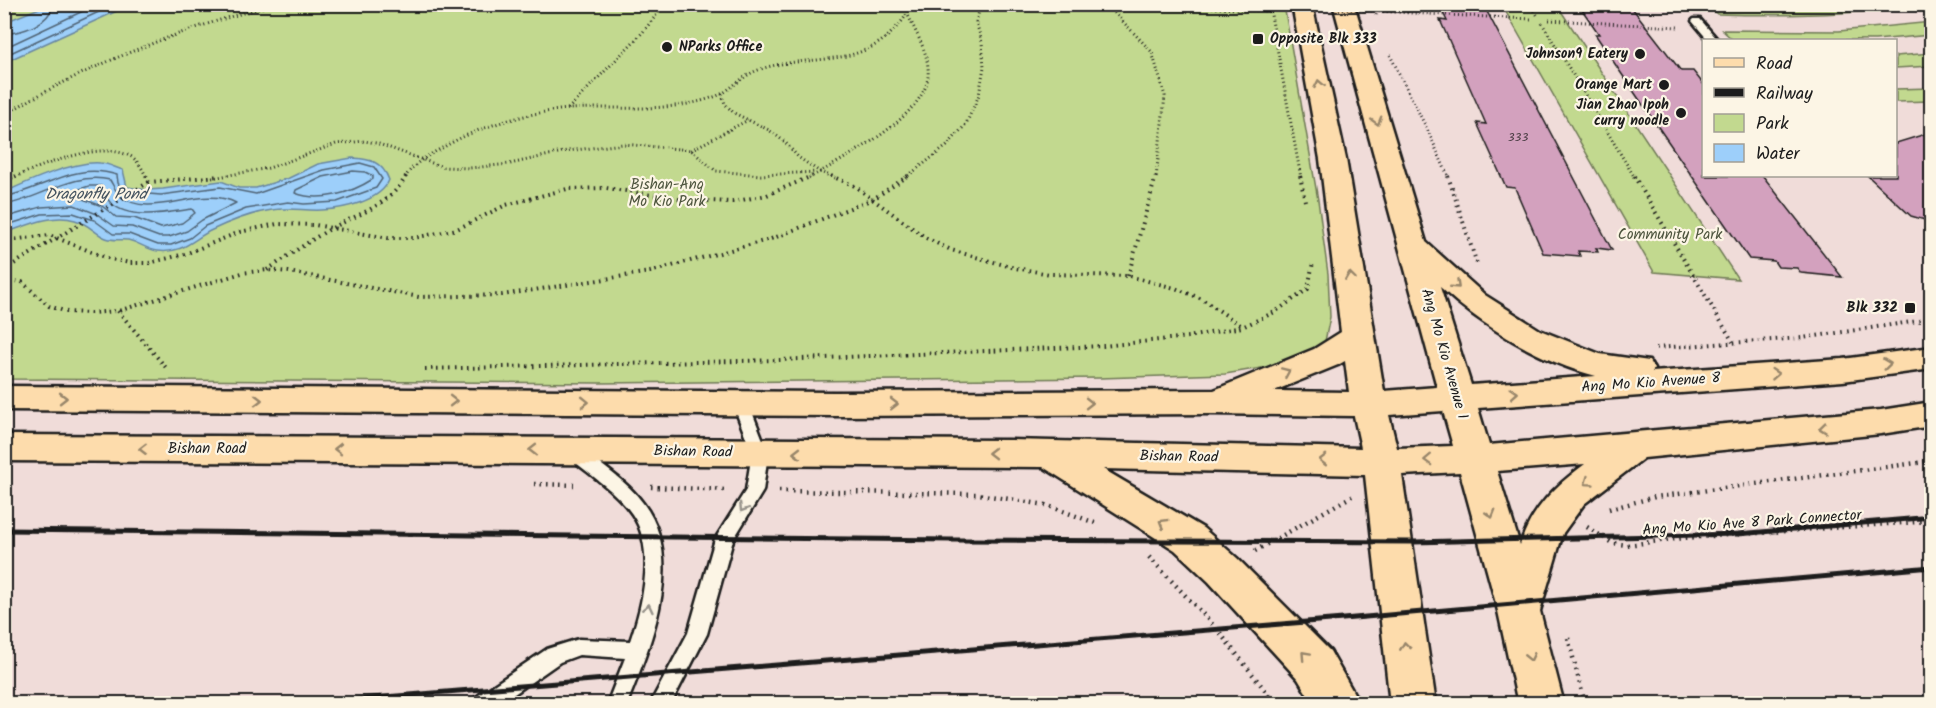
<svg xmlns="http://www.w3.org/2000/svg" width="1936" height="708" viewBox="0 0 1936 708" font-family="Kalam,sans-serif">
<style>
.green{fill:#c2d98f;stroke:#6f7a56;stroke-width:1.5}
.water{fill:#9dcffa;stroke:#6987a1;stroke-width:1.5}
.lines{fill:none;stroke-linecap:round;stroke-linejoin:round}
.shore{stroke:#506475;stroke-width:1.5}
.building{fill:#d3a1be;stroke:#1c1c1c;stroke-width:1.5}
.service-casing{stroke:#1c1c1c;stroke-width:5}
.primary-casing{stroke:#1c1c1c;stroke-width:5}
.path-far2{stroke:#1c1c1c;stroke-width:3;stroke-dasharray:1 3;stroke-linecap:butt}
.path-far1{stroke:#1c1c1c;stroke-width:4;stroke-dasharray:1.5 4.5;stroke-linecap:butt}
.path{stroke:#1c1c1c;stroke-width:4.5;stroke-dasharray:1.5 5;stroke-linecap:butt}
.service{fill:#fcf5e5;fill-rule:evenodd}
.primary{fill:#fddcac;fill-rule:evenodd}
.rail{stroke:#1c1c1c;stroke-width:5}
.path-bridge{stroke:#1c1c1c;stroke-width:3;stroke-dasharray:1 3;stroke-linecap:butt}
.oneway{stroke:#98866b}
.oneway2{stroke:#97938b}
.poi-dot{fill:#1c1c1c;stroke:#fcf5e5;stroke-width:2}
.labels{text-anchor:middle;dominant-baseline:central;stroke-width:4.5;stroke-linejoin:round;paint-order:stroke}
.number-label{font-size:12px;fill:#4a3d44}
.far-poi-label{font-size:14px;font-weight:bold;fill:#1c1c1c;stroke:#fcf5e5;text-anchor:end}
.park-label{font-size:15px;fill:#4e553e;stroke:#fcf5e5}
.poi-label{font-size:15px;font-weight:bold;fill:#1c1c1c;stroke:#fcf5e5;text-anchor:end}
.street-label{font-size:15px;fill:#1c1c1c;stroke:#fcf5e5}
.water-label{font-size:16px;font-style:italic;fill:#43525f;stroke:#fcf5e5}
</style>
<rect width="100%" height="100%" fill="#f0dcd9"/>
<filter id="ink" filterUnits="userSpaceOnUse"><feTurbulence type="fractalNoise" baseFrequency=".0167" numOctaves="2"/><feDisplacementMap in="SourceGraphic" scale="12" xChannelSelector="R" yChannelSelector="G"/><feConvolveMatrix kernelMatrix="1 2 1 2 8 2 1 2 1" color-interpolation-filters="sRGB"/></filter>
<g filter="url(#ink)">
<g class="green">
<path d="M1832 4H1904L1910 7C1846 15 1781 16 1717 14L1708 6Z"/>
<path d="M5 5H1284L1318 200 1328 274 1330 317 1323 351 1285 364 1225 374 1100 378 599 383 5 379Z"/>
<path d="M1502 5H1557L1738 279 1654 272Z"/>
<path d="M1932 22 1931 35 1875 40 1732 39 1722 30 1839 31Z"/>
<path d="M1931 53V66L1896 68V56Z"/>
<path d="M1931 88V101L1896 102V89Z"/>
</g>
<g class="water">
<path d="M47 5V4L130 5 5 62V22Z"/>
<path d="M352 158C370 159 382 161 389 180 381 201 343 209 322 210 305 211 289 207 272 210 251 213 231 221 212 230 193 239 183 254 158 251 148 250 138 242 128 240 120 239 113 241 106 238 94 233 89 224 75 220 52 213 26 226 5 233V192C29 181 73 161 100 163 107 163 116 168 123 170L127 187 147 190 163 189 221 181 239 188H256L289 178 318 164Z"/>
</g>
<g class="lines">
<g class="shore">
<path d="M4 34C23 32 48 25 54 4"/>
<path d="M4 48 98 4"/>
<path d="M4 56 116 4"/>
<path d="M353 171 365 172 373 176V179C351 193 320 203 295 193L296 190 323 177Z"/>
<path d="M89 186H101C104 191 106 199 111 203 130 221 169 212 192 209L195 213 182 223 161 228 134 218 116 217 102 206 72 195 74 191Z"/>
<path d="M4 197C44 189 75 161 117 175L118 183 124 192 161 195 220 187 256 194 324 170 360 163 374 167 382 179 376 188 337 202 304 204 288 202 246 209 205 226 190 238 171 245H158L129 234H113L94 220 73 213 42 214 4 226"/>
<path d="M4 205C41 199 72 171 110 180 113 185 116 192 120 196 151 221 201 184 236 203L202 220 187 231 169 237H159L132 227 114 226 97 214 74 205 41 207 4 218"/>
</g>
</g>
<g class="building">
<path d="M1439 4H1483L1612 250 1596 248 1598 252 1578 251 1580 256 1543 253 1515 188 1506 187 1477 123 1486 124 1440 20 1447 21Z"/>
<path d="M1578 4H1629L1681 71H1693L1704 85V176H1763L1842 277 1801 273 1797 268 1778 267 1774 261 1749 259 1621 73 1595 34H1599Z"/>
<path d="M1932 132V222L1911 216 1868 176H1896V143Z"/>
</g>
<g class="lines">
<defs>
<g id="service">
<path d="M1922 4H1932V9Z"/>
<path d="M1694 19H1700L1718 40H1708L1692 21Z"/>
<path d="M741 399 747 400 749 404 768 453 763 491 733 540 707 634 671 704H650L688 633 715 539 746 490 752 453 733 404 735 400Z"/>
<path d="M575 447 581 449C602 466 627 481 643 503 687 561 650 645 627 704H607L625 658 579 655 560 662 500 704H473L476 697 547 649 579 639 630 641C643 604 656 549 632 514 616 491 590 475 569 457L567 453 569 449Z"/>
</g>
<path id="primary" d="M1292 4H1312L1346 159 1384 391 1437 387 1333 4H1354L1426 242 1485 295 1540 330 1600 354 1649 361 1654 369 1652 372 1843 359 1932 347V369L1843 381 1478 408 1489 445 1881 410 1932 402V426L1881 434 1644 458 1584 504 1563 533 1540 611 1564 704H1518L1498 611 1460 472 1402 475 1436 704H1390L1365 475 1103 469 1203 528 1237 558 1330 651 1360 704H1313L1298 679 1209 582 1175 550 1043 467 4 461V435L1010 440 1361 448 1354 416 1212 414 835 416 4 410V386L835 392 1214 390 1314 349 1341 332 1320 159ZM1440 287C1480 325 1542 363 1596 376L1471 385ZM1345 361 1349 392 1274 391 1338 365ZM1443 411 1453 446 1397 448 1389 415ZM1585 464C1555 486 1532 508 1520 545L1497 471Z"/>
</defs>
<use href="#service" class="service-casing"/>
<use href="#primary" class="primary-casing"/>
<g class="path-far2">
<path d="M956 4 978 9"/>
<path d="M1106 4 1152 52 1165 96 1156 178"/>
<path d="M1203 4V7L1270 11"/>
<path d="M1269 4 1301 178"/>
<path d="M1530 4 1538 16"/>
<path d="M1378 7 1419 10 1417 4"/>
<path d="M1376 15 1379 4"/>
<path d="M1446 15 1531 19"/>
<path d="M1549 20 1678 27"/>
<path d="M1542 23 1635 178"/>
<path d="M1390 55 1428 131 1449 178"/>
<path d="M722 94 725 104 734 113 769 130 785 142 798 157 820 172 835 178"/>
<path d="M4 108 13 109"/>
<path d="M568 109 643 32 665 4"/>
<path d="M4 115C89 64 179 30 275 4"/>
<path d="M691 150 748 120"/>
<path d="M12 178C43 166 97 140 130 156 138 160 143 170 147 178"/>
<path d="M212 178 269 168 336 144 364 141 376 143 443 167 470 168 510 164 567 151 623 144 691 150 716 171 761 175 816 172"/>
<path d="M405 178C413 163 429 155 444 147 479 126 529 112 570 109 611 106 656 112 697 102 705 100 716 97 723 93 737 84 745 74 761 69 805 54 858 69 894 30 902 21 908 16 909 4"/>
<path d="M809 178C842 160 925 117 928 76 930 54 916 34 908 15"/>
<path d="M905 178 947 146 966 124 979 95 984 67 982 42 976 22 981 4"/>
</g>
<g class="path-far1">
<path d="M146 176 149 182 220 176"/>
<path d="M831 176 853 185 926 238 951 250 1015 268 1050 274 1128 276 1175 288 1202 299 1242 326"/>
<path d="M1300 176 1305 201"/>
<path d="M1448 176 1477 264"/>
<path d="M1634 176 1733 342"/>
<path d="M4 181 16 176"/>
<path d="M4 241 49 235 110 259 130 263H149L185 254 240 232 277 224 315 225 388 238H414L457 229 506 205 567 189 606 188 684 200 732 202 767 195 812 176"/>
<path d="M4 270 149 182"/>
<path d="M267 270C289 256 311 239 334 227 361 213 391 204 406 176"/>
<path d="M1128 276 1156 176"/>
<path d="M4 279 22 282 49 306 67 312 91 313 118 311 242 273 267 270 289 272 419 297 502 295 650 272 771 239 873 199 908 176"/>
<path d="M118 311 168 370"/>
<path d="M1656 348 1802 338 1932 319"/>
<path d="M425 369 778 360 1103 346 1188 337 1242 327 1275 312 1308 289 1313 262"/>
</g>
<g class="path">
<path d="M534 484 574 485"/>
<path d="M651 487 727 490"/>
<path d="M779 491 978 494 1046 505 1098 524"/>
<path d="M1609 509 1655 497 1932 461"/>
<path d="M1587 527 1612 543 1627 545 1684 538 1932 521"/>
<path d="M1255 551 1352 496"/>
<path d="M1149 557 1216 628 1276 704"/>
<path d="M1568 638 1585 704"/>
</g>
<use href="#service" class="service"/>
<use href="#primary" class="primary"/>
<g class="rail">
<path d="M4 530 954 540 1414 542 1738 534 1932 517"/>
<path d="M298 704 1343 619 1932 567"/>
</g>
<g class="path-bridge">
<path d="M1259 4 1446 15"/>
<path d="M1405 4 1408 13"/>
</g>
</g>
<defs><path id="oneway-chevron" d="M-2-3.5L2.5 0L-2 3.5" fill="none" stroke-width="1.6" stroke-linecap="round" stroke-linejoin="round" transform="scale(1.5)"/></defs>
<g class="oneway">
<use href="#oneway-chevron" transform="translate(1319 84) rotate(-101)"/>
<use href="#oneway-chevron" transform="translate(1377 121) rotate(74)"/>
<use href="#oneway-chevron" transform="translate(1350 276) rotate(-98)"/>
<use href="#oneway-chevron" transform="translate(1456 285) rotate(43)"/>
<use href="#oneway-chevron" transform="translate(1887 364) rotate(-7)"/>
<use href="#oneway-chevron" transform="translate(1286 372) rotate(-24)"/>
<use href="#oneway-chevron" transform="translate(1775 374) rotate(-4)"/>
<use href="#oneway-chevron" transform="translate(1514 393) rotate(-4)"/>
<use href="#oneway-chevron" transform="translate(63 398)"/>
<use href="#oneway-chevron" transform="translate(258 400)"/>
<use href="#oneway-chevron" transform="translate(453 401)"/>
<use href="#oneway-chevron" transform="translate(585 402) rotate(1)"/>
<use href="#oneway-chevron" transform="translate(1089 403)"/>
<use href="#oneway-chevron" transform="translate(894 404)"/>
<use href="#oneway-chevron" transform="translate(1823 428) rotate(174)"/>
<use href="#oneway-chevron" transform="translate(143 449) rotate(-180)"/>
<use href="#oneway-chevron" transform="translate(338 449) rotate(-180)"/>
<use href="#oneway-chevron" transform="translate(533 450) rotate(-180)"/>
<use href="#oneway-chevron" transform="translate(797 453) rotate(-180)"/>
<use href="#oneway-chevron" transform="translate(992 453) rotate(-180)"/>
<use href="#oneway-chevron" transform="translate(1323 460) rotate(-179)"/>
<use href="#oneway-chevron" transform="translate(1428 460) rotate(178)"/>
<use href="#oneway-chevron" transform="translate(1588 482) rotate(145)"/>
<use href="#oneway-chevron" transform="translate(1491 514) rotate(74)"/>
<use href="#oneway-chevron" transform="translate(1163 523) rotate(-149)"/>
<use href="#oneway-chevron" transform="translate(1405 646) rotate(-98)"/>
<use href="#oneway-chevron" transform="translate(1305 655) rotate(-133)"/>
<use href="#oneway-chevron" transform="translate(1530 657) rotate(77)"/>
</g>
<g class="oneway2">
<use href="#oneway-chevron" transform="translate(743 508) rotate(122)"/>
<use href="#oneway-chevron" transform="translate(648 608) rotate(-77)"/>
</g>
</g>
<g class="poi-dot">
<rect x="1252" y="33" width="12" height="12" rx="3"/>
<circle cx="667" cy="47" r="6"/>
<circle cx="1640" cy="54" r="6"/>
<circle cx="1664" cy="85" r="6"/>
<circle cx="1681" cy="113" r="6"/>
<rect x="1904" y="302" width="12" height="12" rx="3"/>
</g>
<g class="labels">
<g class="number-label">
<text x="1518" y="137">333</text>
</g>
<g class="far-poi-label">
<text x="1270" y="39" text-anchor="start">Opposite Blk 333</text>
<text x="679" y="47" text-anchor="start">NParks Office</text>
<text x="1628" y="54">Johnson9 Eatery</text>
<text x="1652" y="85">Orange Mart</text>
<text x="1669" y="105">Jian Zhao Ipoh<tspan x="1669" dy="16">curry noodle</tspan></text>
</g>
<g class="park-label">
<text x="667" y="185">Bishan-Ang<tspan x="667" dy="17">Mo Kio Park</tspan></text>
<text x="1670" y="235">Community Park</text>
</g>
<g class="poi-label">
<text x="1898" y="308">Blk 332</text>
</g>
<g class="street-label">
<text transform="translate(1444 354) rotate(74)">Ang Mo Kio Avenue 1</text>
<text transform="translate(1651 383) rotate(-4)">Ang Mo Kio Avenue 8</text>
<text x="207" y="449">Bishan Road</text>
<text transform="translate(693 452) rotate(1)">Bishan Road</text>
<text transform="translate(1179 457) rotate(1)">Bishan Road</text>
<text transform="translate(1752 523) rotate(-4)">Ang Mo Kio Ave 8 Park Connector</text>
</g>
<g class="water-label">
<text x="96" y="194">Dragonfly Pond</text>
</g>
</g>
<rect width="1936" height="708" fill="none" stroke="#fcf5e5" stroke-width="24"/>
<rect x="12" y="12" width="1912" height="684" fill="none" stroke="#1c1c1c" stroke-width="2" filter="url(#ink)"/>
<rect x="1702" y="39" width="195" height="138" fill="#fcf5e5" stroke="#a29e95" stroke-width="1.5"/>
<rect x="1714" y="58" width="30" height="9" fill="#fddcac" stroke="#a29e95" stroke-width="1.5"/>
<text x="1756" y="69" font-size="18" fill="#1c1c1c">Road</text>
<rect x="1714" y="88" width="30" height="9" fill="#1c1c1c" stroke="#a29e95" stroke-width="1.5"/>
<text x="1756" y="99" font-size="18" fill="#1c1c1c">Railway</text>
<rect x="1714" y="114" width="30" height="18" fill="#c2d98f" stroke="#a29e95" stroke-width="1.5"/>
<text x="1756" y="129" font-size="18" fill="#1c1c1c">Park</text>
<rect x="1714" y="144" width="30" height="18" fill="#9dcffa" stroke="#a29e95" stroke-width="1.5"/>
<text x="1756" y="159" font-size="18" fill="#1c1c1c">Water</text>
</svg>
